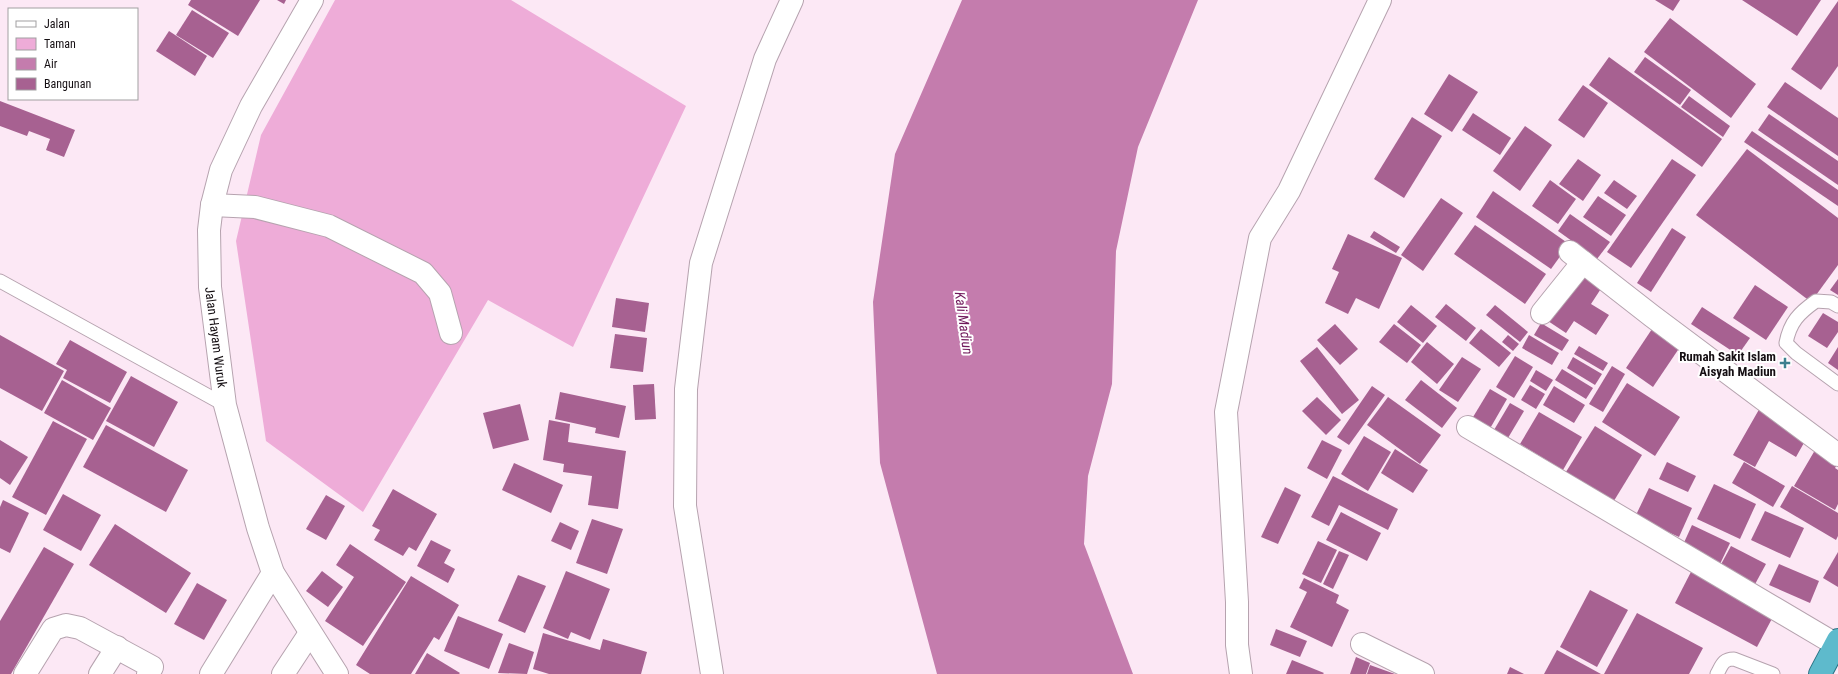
<svg xmlns="http://www.w3.org/2000/svg" width="1838" height="674" viewBox="0 0 1838 674" font-family="'Roboto Condensed',sans-serif">
<style>
.green{fill:#eeacd8}
.water{fill:#c47cad}
.building{fill:#a76191}
.lines{fill:none;stroke-linecap:round;stroke-linejoin:round}
.service-casing{stroke:#b6a3af;stroke-width:15}
.minor-casing{stroke:#b6a3af;stroke-width:24}
.secondary-casing{stroke:#b6a3af;stroke-width:24}
.trunk-casing{stroke:#2a7283;stroke-width:24}
.service{stroke:#fff;stroke-width:13}
.minor{stroke:#fff;stroke-width:22}
.secondary{stroke:#fff;stroke-width:22}
.trunk{stroke:#5ebacc;stroke-width:22}
.poi-dot{fill:#3c808f;stroke:#fff;stroke-width:1.5}
.labels{text-anchor:middle;dominant-baseline:central;stroke-width:4;stroke-linejoin:round;paint-order:stroke}
.street-label{font-size:13px;fill:#150f13;stroke:#fff}
.poi-label{font-size:13px;font-weight:bold;fill:#150f13;stroke:#fff;text-anchor:end}
.water-label{font-size:14px;font-style:italic;fill:#70195b;stroke:#fff}
</style>
<rect width="100%" height="100%" fill="#fce8f5"/>
<path class="green" d="M335 0H511L686 106 573 347 488 300 363 512 266 441 236 241 261 135Z"/>
<path class="water" d="M962 0H1198L1138 147 1116 251 1112 384 1088 476 1084 544 1133 674H937L880 463 873 302 895 154Z"/>
<g class="building">
<path d="M191 0H260L238 36 188 5Z"/>
<path d="M277 0H286L284 4Z"/>
<path d="M1655 0H1680L1673 11Z"/>
<path d="M1742 0H1821L1797 36Z"/>
<path d="M1838 1V66L1821 90 1791 69Z"/>
<path d="M192 10 229 33 213 58 176 35Z"/>
<path d="M1670 18 1756 84 1731 118 1644 52Z"/>
<path d="M169 31 207 56 195 76 156 51Z"/>
<path d="M1609 57 1722 139 1702 167 1589 85Z"/>
<path d="M1645 57 1691 90 1680 105 1634 72Z"/>
<path d="M1449 74 1478 92 1452 132 1424 114Z"/>
<path d="M1785 82 1838 118V156L1767 107Z"/>
<path d="M1583 85 1608 103 1584 138 1558 120Z"/>
<path d="M1689 96 1730 126 1723 137 1681 107Z"/>
<path d="M0 101 75 130 64 157 46 150 50 139 29 131 27 136 0 126Z"/>
<path d="M1473 113 1511 138 1500 155 1462 130Z"/>
<path d="M1769 114 1838 161V185L1758 130Z"/>
<path d="M1412 117 1442 136 1404 198 1374 179Z"/>
<path d="M1525 126 1552 145 1520 191 1493 171Z"/>
<path d="M1752 131 1838 190V206L1744 142Z"/>
<path d="M1747 149 1838 218V265L1811 302 1696 215Z"/>
<path d="M1578 159 1601 175 1583 201 1559 184Z"/>
<path d="M1672 159 1696 175 1631 268 1607 252Z"/>
<path d="M1550 180 1576 199 1558 224 1532 206Z"/>
<path d="M1614 180 1637 196 1627 209 1604 193Z"/>
<path d="M1493 191 1569 244 1551 269 1476 217Z"/>
<path d="M1598 196 1626 215 1611 236 1583 217Z"/>
<path d="M1441 198 1463 213 1423 271 1401 255Z"/>
<path d="M1570 214 1610 242 1597 259 1558 231Z"/>
<path d="M1475 225 1546 274 1525 304 1454 254Z"/>
<path d="M1672 228 1686 237 1651 292 1637 283Z"/>
<path d="M1374 231 1400 247 1396 253 1370 237Z"/>
<path d="M1348 234 1402 258 1379 309 1356 298 1348 314 1325 303 1339 272 1332 269Z"/>
<path d="M1582 270 1604 284 1591 304 1609 315 1596 335 1574 321 1566 333 1548 321Z"/>
<path d="M1838 279V295L1830 290Z"/>
<path d="M1755 285 1788 307 1766 340 1733 318Z"/>
<path d="M616 298 649 303 645 332 612 327Z"/>
<path d="M1446 304 1476 328 1466 341 1435 317Z"/>
<path d="M1411 305 1437 326 1423 343 1397 322Z"/>
<path d="M1495 305 1528 332 1520 342 1486 315Z"/>
<path d="M1702 307 1750 338 1738 355 1691 324Z"/>
<path d="M1823 313 1838 322V332L1827 348 1808 336Z"/>
<path d="M1541 323 1569 340 1562 351 1534 335Z"/>
<path d="M1335 324 1358 349 1340 365 1317 340Z"/>
<path d="M1394 324 1421 345 1407 363 1379 342Z"/>
<path d="M1654 326 1682 344 1653 387 1626 368Z"/>
<path d="M1481 329 1511 353 1499 367 1469 343Z"/>
<path d="M615 334 647 338 643 372 610 368Z"/>
<path d="M0 335 64 371 42 411 0 388Z"/>
<path d="M1508 335 1519 344 1513 351 1502 342Z"/>
<path d="M1529 335 1559 353 1552 365 1522 348Z"/>
<path d="M70 340 127 372 110 403 63 378 67 370 56 364Z"/>
<path d="M1427 342 1454 364 1437 384 1411 362Z"/>
<path d="M1579 346 1608 363 1603 371 1574 354Z"/>
<path d="M1317 347 1359 400 1342 414 1300 361Z"/>
<path d="M1838 347V370L1828 363Z"/>
<path d="M1515 356 1533 367 1514 398 1496 387Z"/>
<path d="M1462 357 1481 369 1458 402 1439 390Z"/>
<path d="M1573 357 1602 374 1595 385 1567 368Z"/>
<path d="M1612 366 1625 374 1603 412 1589 404Z"/>
<path d="M1562 369 1593 388 1586 399 1555 380Z"/>
<path d="M1536 370 1553 380 1546 391 1530 381Z"/>
<path d="M131 376 178 402 154 447 106 421Z"/>
<path d="M62 380 111 408 93 440 44 413Z"/>
<path d="M1421 380 1457 408 1442 428 1405 400Z"/>
<path d="M1627 383 1680 417 1655 456 1602 422Z"/>
<path d="M654 384 656 419 635 420 633 385Z"/>
<path d="M1530 385 1545 394 1536 409 1521 400Z"/>
<path d="M1372 386 1385 395 1349 445 1337 437Z"/>
<path d="M1554 386 1585 405 1574 423 1543 405Z"/>
<path d="M1490 389 1507 399 1488 432 1470 422Z"/>
<path d="M560 392 626 406 619 438 595 433 596 428 555 419Z"/>
<path d="M1317 397 1341 420 1326 435 1302 411Z"/>
<path d="M1388 397 1441 435 1420 464 1367 425Z"/>
<path d="M1510 403 1524 411 1508 438 1494 430Z"/>
<path d="M520 404 529 440 493 449 483 413Z"/>
<path d="M1761 406 1809 434 1796 457 1769 441 1755 467 1733 455Z"/>
<path d="M1539 412 1582 437 1563 470 1520 444Z"/>
<path d="M549 420 570 424 568 442 626 451 618 509 588 505 592 476 563 472 564 464 543 460Z"/>
<path d="M53 421 87 439 46 515 12 497Z"/>
<path d="M106 425 188 470 166 512 83 467Z"/>
<path d="M1595 426 1642 455 1612 504 1564 475Z"/>
<path d="M1364 436 1391 452 1368 491 1341 474Z"/>
<path d="M0 440 28 457 10 485 0 478Z"/>
<path d="M1322 440 1342 450 1327 479 1307 468Z"/>
<path d="M1818 445 1838 463 1835 468 1838 470V504L1835 510 1794 486Z"/>
<path d="M1395 449 1428 470 1413 493 1381 473Z"/>
<path d="M1667 462 1696 476 1688 492 1659 479Z"/>
<path d="M1744 462 1785 486 1773 507 1732 483Z"/>
<path d="M514 463 563 485 551 513 502 490Z"/>
<path d="M1333 476 1398 509 1388 530 1339 505 1329 526 1311 517Z"/>
<path d="M1714 484 1756 504 1740 539 1697 519Z"/>
<path d="M1792 486 1838 513V536L1836 540 1780 507Z"/>
<path d="M1285 487 1301 495 1278 544 1261 537Z"/>
<path d="M1649 488 1692 508 1679 537 1635 517Z"/>
<path d="M393 489 437 514 416 551 409 547 403 556 374 540 380 530 372 526Z"/>
<path d="M63 494 101 515 81 551 43 530Z"/>
<path d="M326 495 345 506 326 540 306 529Z"/>
<path d="M3 500 29 513 10 553 0 548V507Z"/>
<path d="M1765 511 1804 528 1790 558 1751 540Z"/>
<path d="M1341 512 1381 533 1367 561 1326 540Z"/>
<path d="M592 519 623 529 607 574 576 563Z"/>
<path d="M560 522 579 531 571 550 551 541Z"/>
<path d="M115 524 191 573 166 613 89 565Z"/>
<path d="M1692 525 1730 543 1720 564 1682 547Z"/>
<path d="M431 540 451 550 444 563 455 569 448 583 417 566Z"/>
<path d="M1318 541 1337 550 1321 583 1302 574Z"/>
<path d="M350 544 406 582 363 646 325 621 354 577 336 565Z"/>
<path d="M1731 546 1766 564 1754 586 1719 568Z"/>
<path d="M44 547 74 564 11 674H0V621Z"/>
<path d="M1339 551 1349 555 1333 589 1323 584Z"/>
<path d="M1838 552V587L1823 578Z"/>
<path d="M1779 564 1819 581 1810 603 1769 585Z"/>
<path d="M1693 568 1776 611 1757 647 1675 603Z"/>
<path d="M322 571 343 587 328 607 306 591Z"/>
<path d="M566 571 610 589 590 640 571 632 568 639 543 628Z"/>
<path d="M518 575 546 586 525 633 498 621Z"/>
<path d="M411 576 459 605 439 640 434 637 411 674H370L356 665Z"/>
<path d="M1304 578 1339 595 1336 603 1349 610 1332 647 1290 627 1307 592 1299 588Z"/>
<path d="M197 583 227 600 204 640 174 624Z"/>
<path d="M1590 590 1628 610 1597 667 1560 647Z"/>
<path d="M1637 613 1703 648 1689 674H1604Z"/>
<path d="M458 616 503 634 489 669 444 651Z"/>
<path d="M1276 629 1307 641 1300 657 1270 645Z"/>
<path d="M543 633 600 650 603 639 647 652 641 674H549L533 669Z"/>
<path d="M509 643 534 652 527 674 498 673Z"/>
<path d="M1557 650 1601 674H1544Z"/>
<path d="M427 653 460 673 459 674H415Z"/>
<path d="M1356 657 1370 663 1366 674H1350Z"/>
<path d="M1292 660 1324 673 1323 674H1286Z"/>
<path d="M1370 665 1395 674H1367Z"/>
<path d="M1510 667 1524 674H1507Z"/>
</g>
<g class="lines">
<defs>
<g id="service">
<path d="M0 281 225 405"/>
<path d="M1838 306 1831 302 1816 301C1799 313 1790 322 1786 343L1796 353 1838 384"/>
<path d="M1717 674C1722 665 1723 659 1734 659L1773 674"/>
</g>
<g id="minor">
<path d="M212 205 255 207 329 226 423 273 440 293 451 333"/>
<path d="M1570 252 1652 316 1838 455"/>
<path d="M1542 313 1583 262"/>
<path d="M1468 427 1835 644"/>
<path d="M1362 644 1423 674"/>
<path d="M25 674 53 629 66 625 80 628 152 667 148 674"/>
<path d="M100 674 117 647"/>
<path d="M211 674 273 573"/>
<path d="M283 674 310 633"/>
<path d="M712 674 685 506 686 389 701 263 765 59 792 0"/>
<path d="M1241 674 1237 645V602L1226 412 1260 238 1289 191 1380 0"/>
</g>
<g id="secondary">
<path id="s1" d="M312 0 251 106 221 170 212 205 209 230 210 287 225 405 258 528 273 573 337 674"/>
</g>
<path id="trunk" d="M1820 674 1838 640"/>
</defs>
<use href="#service" class="service-casing"/>
<use href="#minor" class="minor-casing"/>
<use href="#secondary" class="secondary-casing"/>
<use href="#trunk" class="trunk-casing"/>
<use href="#service" class="service"/>
<use href="#minor" class="minor"/>
<use href="#secondary" class="secondary"/>
<use href="#trunk" class="trunk"/>
</g>
<path class="poi-dot" d="M1783 357h4v4h4v4h-4v4h-4v-4h-4v-4h4z"/>
<g class="labels">
<g class="street-label">
<text stroke="none"><textPath href="#s1" startOffset="362">Jalan Hayam Wuruk</textPath></text>
</g>
<g class="poi-label">
<text x="1776" y="356">Rumah Sakit Islam<tspan x="1776" dy="15">Aisyah Madiun</tspan></text>
</g>
<g class="water-label">
<text transform="translate(964 323) rotate(82)">Kali Madiun</text>
</g>
</g>
<rect x="8" y="8" width="130" height="92" fill="#ffffff" stroke="#a19fa1"/>
<rect x="16" y="21" width="20" height="6" fill="#ffffff" stroke="#a19fa1"/>
<text x="44" y="28" font-size="12" fill="#150f13">Jalan</text>
<rect x="16" y="38" width="20" height="12" fill="#eeacd8" stroke="#a19fa1"/>
<text x="44" y="48" font-size="12" fill="#150f13">Taman</text>
<rect x="16" y="58" width="20" height="12" fill="#c47cad" stroke="#a19fa1"/>
<text x="44" y="68" font-size="12" fill="#150f13">Air</text>
<rect x="16" y="78" width="20" height="12" fill="#a76191" stroke="#a19fa1"/>
<text x="44" y="88" font-size="12" fill="#150f13">Bangunan</text>
</svg>
